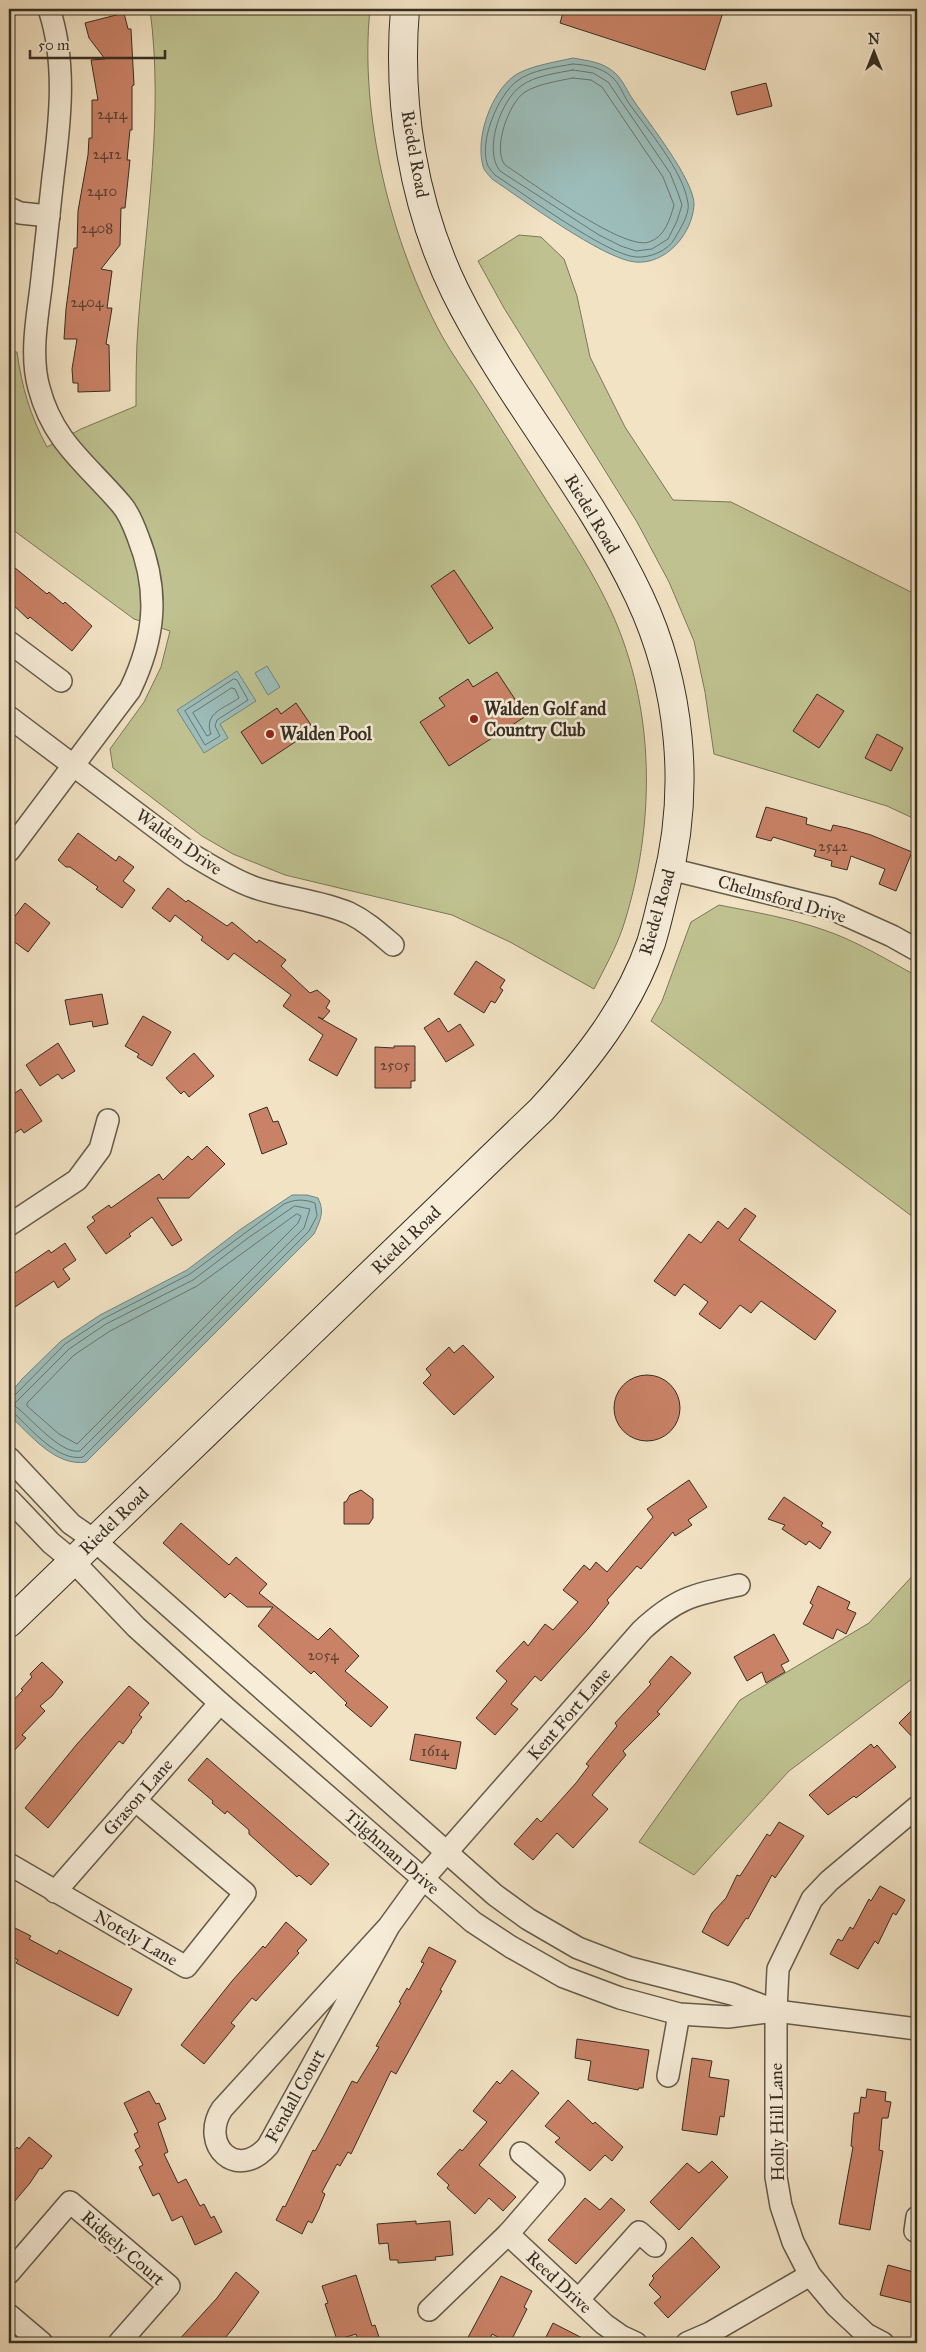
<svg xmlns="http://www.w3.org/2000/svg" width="926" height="2352" viewBox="0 0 926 2352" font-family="'IM FELL Great Primer',serif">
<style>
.green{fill:#bfc290;stroke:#7a785a}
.water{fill:#9cbdba;stroke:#73847e}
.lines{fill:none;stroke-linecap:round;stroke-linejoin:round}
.shore{stroke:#69766e;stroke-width:1}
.building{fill:#ca8267;stroke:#362e23}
.street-casing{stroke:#655b4b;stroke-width:24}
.secondary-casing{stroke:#362e23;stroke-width:30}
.street{stroke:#f7edd9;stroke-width:21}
.secondary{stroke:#f7edd9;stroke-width:28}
.poi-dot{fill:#8f2418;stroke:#f7edd9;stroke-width:2}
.labels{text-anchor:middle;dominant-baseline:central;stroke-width:5;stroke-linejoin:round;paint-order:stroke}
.number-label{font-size:15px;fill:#5b4334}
.street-label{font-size:18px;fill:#362e23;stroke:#f7edd9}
.poi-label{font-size:18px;font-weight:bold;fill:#362e23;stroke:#f7edd9;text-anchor:start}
</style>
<rect width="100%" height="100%" fill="#f2e3c4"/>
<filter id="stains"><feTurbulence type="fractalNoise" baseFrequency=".004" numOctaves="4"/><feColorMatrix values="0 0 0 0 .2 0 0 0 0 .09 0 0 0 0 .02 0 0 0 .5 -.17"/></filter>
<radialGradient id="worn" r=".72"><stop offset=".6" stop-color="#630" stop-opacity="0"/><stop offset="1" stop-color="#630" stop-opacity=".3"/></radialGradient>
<g class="green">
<path d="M150 9H370C359 115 391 243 442 336 452 354 465 372 476 389 501 428 525 467 550 506 572 540 594 574 611 611 656 709 656 825 623 927 616 948 604 969 594 989L510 942 452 915 285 875 233 854 202 836 113 768 110 749 144 702 161 667 170 631 134 619 9 527V351L17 352C22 388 30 415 47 447L81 429 136 406C136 380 136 353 138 326 146 219 164 116 150 9Z"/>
<path d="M519 235 541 237 564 259 577 296 590 357 625 427 673 500 731 502 917 595V820L887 806 714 754 705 692 694 641 669 582 637 522 504 308 478 261Z"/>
<path d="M719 905C754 912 790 918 824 930 857 941 887 960 917 976V1220L651 1021 662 1001 691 922Z"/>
<path d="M917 1571V1675L789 1771 694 1875 639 1842 740 1700 869 1623Z"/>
</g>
<g class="water">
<path d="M573 58C589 61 603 62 615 73 623 80 628 93 634 101 648 122 695 181 694 205 692 235 665 265 635 262 603 259 522 199 492 179 489 175 484 171 483 166 475 138 491 93 514 76 528 66 556 62 573 58Z"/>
<path d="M267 666 280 687 268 695 255 673Z"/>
<path d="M237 671 256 701 220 724 228 738 204 753 177 710Z"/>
<path d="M292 1195H307L318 1198C325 1212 320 1221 314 1234L86 1462C55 1467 30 1434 9 1415V1395L22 1379 61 1341 100 1315 187 1270 241 1229Z"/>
</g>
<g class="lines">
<g class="shore">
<path d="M573 64C587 65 601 67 612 77 619 83 623 94 628 102 647 129 683 170 688 203 690 214 680 229 675 238 668 251 650 258 636 257 607 255 524 194 495 175 493 173 490 169 488 166 478 143 498 95 517 81 531 70 556 67 573 64Z"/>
<path d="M573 70 593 73 608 82 670 173 678 193 682 205 677 221 668 239 652 249 636 251 621 246 599 235 500 171C483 150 501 100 521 86 534 76 557 73 573 70Z"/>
<path d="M573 78 591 80 602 87 663 177 674 205C670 219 665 237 649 242 623 251 530 181 505 165 492 149 509 102 525 92 538 84 558 81 573 78Z"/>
<path d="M234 679 237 680 248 700 217 720 215 726 220 736 205 745 185 711Z"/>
<path d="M232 688 235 689 239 698C225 708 203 713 211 734L207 736 193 713Z"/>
<path d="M295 1206 310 1209 304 1228 80 1451C61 1455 30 1417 15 1406V1403L69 1349 106 1324 193 1280 248 1238Z"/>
<path d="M297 1214 301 1216 298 1223 77 1444 59 1434 27 1406V1403L74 1355 110 1331 197 1286Z"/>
<path d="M9 1398 14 1396 65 1344 103 1319 190 1274 284 1204C295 1199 304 1199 315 1203L317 1216 309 1231 83 1457C58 1462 31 1429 14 1413L9 1412"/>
</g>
</g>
<g class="building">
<path d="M564 9H724L705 70 560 23Z"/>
<path d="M124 13 128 29H131L134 85 132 86V130H130L127 160H130L125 208H121L120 245 101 269 112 271 107 308H112L106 344 109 345 110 391 78 392V383H73L72 369 77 339H64L66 309 74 248H77L78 211 88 155 89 138H92V100H98L91 60 105 59 89 38 85 23Z"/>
<path d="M766 83 772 106 737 115 731 92Z"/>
<path d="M9 563 47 594 49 592 63 604 65 602 92 626 72 651 30 617 28 619 9 601Z"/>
<path d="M454 570 493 628 469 644 431 586Z"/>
<path d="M497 672 526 716 449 766 420 722 445 706 439 698 468 679 473 687Z"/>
<path d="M817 694 844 711 819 748 793 731Z"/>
<path d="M296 703 311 725 295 736 298 740 262 764 241 732 277 708 281 714Z"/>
<path d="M877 734 903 748 891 771 865 758Z"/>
<path d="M766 807 807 818 806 824 831 831 833 825 847 828 871 835 912 852 896 891 879 884 885 869 851 856 847 870 831 866 832 861 814 856 816 850 773 837 771 841 756 837Z"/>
<path d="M78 833 116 861 119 856 134 867 123 881 135 890 122 908 96 889 98 887 70 867H66L58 860Z"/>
<path d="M168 888 186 902 188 900 227 926 232 922 257 943 259 940 286 960 281 966 310 993 317 990 330 1001 326 1008 330 1011 323 1019 318 1017 357 1039 337 1076 309 1060 323 1035 283 1006 291 995 234 953 228 960 201 940 203 937 175 915 170 922 152 908Z"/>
<path d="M25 903 50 923 28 952 9 938V924Z"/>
<path d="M476 961 505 980 500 988 503 990 495 1003 491 1001 484 1013 454 994Z"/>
<path d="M102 994 108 1024 93 1027 92 1021 70 1025 65 1000Z"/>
<path d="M143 1016 171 1032 152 1066 137 1057 139 1054 125 1046Z"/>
<path d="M439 1018 448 1032 460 1024 474 1045 446 1062 424 1028Z"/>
<path d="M58 1043 75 1071 62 1079 58 1074 40 1086 26 1065Z"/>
<path d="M394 1046H415V1081H411V1088H375V1047L394 1048Z"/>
<path d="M194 1053 214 1076 189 1097 184 1091 181 1094 166 1078Z"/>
<path d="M21 1089 42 1121 24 1133 21 1129 9 1137V1097Z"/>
<path d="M267 1107 273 1122 278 1121 287 1144 262 1154 249 1114Z"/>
<path d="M207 1146 225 1164 189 1198H157L182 1240 172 1246 152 1217 129 1234 131 1236 106 1254 87 1227 95 1221 92 1217 109 1205 111 1208 159 1174 163 1180 188 1156 192 1160Z"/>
<path d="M745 1208 756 1216 739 1240 836 1311 815 1340 761 1301 751 1313 740 1305 720 1329 699 1314 708 1302 684 1284 675 1296 654 1281 689 1234 701 1243 718 1221 728 1229Z"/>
<path d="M65 1243 76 1260 63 1269 70 1279 58 1288 54 1281 9 1311V1277L49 1250 51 1253Z"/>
<path d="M463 1345 494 1377 454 1415 423 1383 431 1375 426 1369 449 1347 454 1353Z"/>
<circle cx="647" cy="1408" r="33"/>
<path d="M689 1480 707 1507 688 1520 692 1525 675 1536 673 1532 641 1569 637 1566 607 1600 609 1603 588 1629 541 1681 535 1676 511 1704 518 1709 495 1735 476 1718 507 1681 496 1671 524 1641 528 1646 545 1624 553 1630 578 1602 563 1590 584 1565 590 1570 596 1562 607 1572 653 1517 647 1509Z"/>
<path d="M361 1490 373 1499V1518L369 1524H344V1502H346L350 1495Z"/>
<path d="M784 1497 823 1523 821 1526 831 1532 820 1549 809 1541 806 1545 782 1529 785 1525 768 1519Z"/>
<path d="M181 1523 229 1565 236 1557 267 1584 259 1593 318 1640 330 1628 359 1656 345 1671 388 1707 371 1727 345 1705 347 1703 314 1671 311 1674 258 1626 273 1607H247L230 1593 225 1598 163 1543Z"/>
<path d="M818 1586 850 1602 847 1609 856 1613 846 1634 837 1629 833 1639 803 1624 813 1605 810 1603Z"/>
<path d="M774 1634 789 1661 781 1665 785 1672 766 1683 762 1672 747 1681 734 1657Z"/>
<path d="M671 1656 691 1673 657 1712 660 1714 623 1751 626 1755 592 1795 608 1809 573 1848 557 1833 533 1860 514 1844 537 1818 541 1822 576 1783 589 1766 586 1764 617 1726 615 1723 651 1684 649 1682Z"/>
<path d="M42 1662 63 1682 52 1696 40 1706 45 1711 22 1735 26 1738 9 1756V1710L14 1704 12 1702 23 1690 21 1689 32 1677 30 1674Z"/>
<path d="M129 1686 149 1703 139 1715 142 1717 131 1731 132 1732 123 1744 119 1741 48 1828 25 1808 77 1744Z"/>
<path d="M917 1705V1742L899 1723Z"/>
<path d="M415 1734 461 1742 456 1769 410 1760Z"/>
<path d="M871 1744 874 1748 877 1745 896 1767 856 1798 854 1796 828 1815 809 1795Z"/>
<path d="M207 1758 329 1864 311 1885 299 1875 297 1877 249 1834V1830L227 1811 225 1814 212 1803 213 1801 188 1780Z"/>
<path d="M779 1822 804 1836 775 1878 772 1875 748 1919 746 1918 728 1946 702 1932 712 1913 726 1898 737 1875 740 1876 767 1834 770 1836Z"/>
<path d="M880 1886 905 1900 896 1915 893 1913 878 1944 875 1941 858 1969 830 1954 838 1939 842 1941 850 1927 853 1929 869 1899 871 1901Z"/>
<path d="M286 1922 307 1940 297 1951 299 1953 256 2001 252 1998 231 2023 235 2026 204 2064 181 2045 232 1981 263 1946 265 1948Z"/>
<path d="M9 1925 31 1936 29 1939 57 1954 59 1950 132 1989 118 2016 16 1963 18 1960 9 1955Z"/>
<path d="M429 1947 456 1961 440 1990 442 1991 396 2074 391 2071 351 2154 348 2152 340 2166 337 2164 322 2192 325 2194 319 2209 312 2223 308 2221 302 2234 276 2220 283 2206 285 2207 313 2150 315 2151 323 2137 352 2081 357 2083 379 2047 376 2046 401 2003 399 2002 407 1988 409 1990 424 1963 421 1962Z"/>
<path d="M577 2039 649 2050 643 2088H639L638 2090 588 2080 591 2061 575 2058Z"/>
<path d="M692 2058 712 2061 709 2077 729 2080 724 2117 720 2116 717 2135 682 2130Z"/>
<path d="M512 2070 539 2093 479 2165 516 2197 503 2211 489 2198 475 2214 447 2188 449 2185 437 2174 460 2149 462 2151 487 2122 473 2111 497 2081 500 2084Z"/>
<path d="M867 2089 886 2092 885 2101 891 2102 888 2118H882L879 2150 883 2151 870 2230 839 2224 853 2147 851 2146 854 2113H859L861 2097 866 2098Z"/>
<path d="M149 2091 156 2104 159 2103 166 2119 158 2123 168 2152 164 2154 178 2183 186 2179 200 2206 204 2204 211 2218 214 2216 222 2232 195 2245 182 2216 172 2221 159 2193 153 2196 139 2167 143 2165 135 2150 140 2147 134 2134 138 2132 124 2103Z"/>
<path d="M568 2100 593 2124 595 2122 623 2147 612 2161 605 2155 590 2171 555 2142 560 2138 545 2126Z"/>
<path d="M29 2137 52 2156 42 2169 40 2168 30 2183 9 2208V2157L17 2147 19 2149Z"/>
<path d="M712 2161 728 2177 679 2230 650 2202 687 2163 699 2173Z"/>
<path d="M585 2198 600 2210 611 2198 625 2210 576 2264 548 2240Z"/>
<path d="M416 2221V2224L450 2221 453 2255 435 2257 436 2260 398 2263V2260H390L388 2243 379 2244 377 2224Z"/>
<path d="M692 2237 720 2267 668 2318 654 2303 661 2297 649 2285 654 2278 652 2276Z"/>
<path d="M888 2265 917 2273V2304L880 2295Z"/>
<path d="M236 2272 259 2292 234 2327 221 2343H176L217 2298Z"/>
<path d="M356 2275 372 2326 375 2325 381 2343H359L356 2334 337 2340 325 2304 328 2303 322 2286Z"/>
<path d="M501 2276 532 2291 524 2307 527 2309 510 2343 492 2334 488 2343H465Z"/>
<path d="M553 2323 592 2343H543Z"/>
</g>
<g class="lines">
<defs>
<g id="street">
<path d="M9 208 20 213 49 216"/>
<path d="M9 642 61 681"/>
<path d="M9 717 191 854C211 866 231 879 253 887 284 898 319 900 349 913 366 921 379 933 393 945"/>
<path d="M9 851 130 690C155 638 160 592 138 537 134 526 129 513 121 504 87 464 53 442 39 388 30 356 37 319 41 287 45 250 49 214 53 177 60 122 67 63 49 9"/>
<path d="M670 869 832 909 892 936 917 950"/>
<path d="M9 1225 77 1180 100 1149 108 1120"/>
<path d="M9 1458 71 1524 94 1540 495 1895 528 1919 578 1948 630 1968 732 1994 774 2010"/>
<path d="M9 1499 51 1543 73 1561 136 1627 220 1703 473 1922 511 1947 564 1977 620 1998 679 2014 728 2017 776 2011 917 2029"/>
<path d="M9 1864 186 1967 245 1893 135 1800"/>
<path d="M55 1892 220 1703"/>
<path d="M389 1926 268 2146C237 2182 199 2145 222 2109L389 1926 423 1879 642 1630C678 1597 693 1595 739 1585"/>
<path d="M668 2076 679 2014"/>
<path d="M917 2217 915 2231 917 2232"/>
<path d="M508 2234 604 2324 621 2336 636 2343"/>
<path d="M9 2273 70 2202 169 2286 119 2343"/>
<path d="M579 2299 639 2232 655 2246"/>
<path d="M429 2310 508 2234 554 2181 521 2153"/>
<path d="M9 2315 42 2343"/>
<path d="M687 2343 710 2333 810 2275"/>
<path d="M883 2343 866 2334 836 2306 810 2275 793 2242 781 2206 776 2177V2011L778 1969 812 1899 829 1881 917 1807"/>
</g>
<path id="secondary" d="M9 1623 542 1109C587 1060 629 1007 651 943 657 924 661 904 666 885 691 790 681 685 639 596 588 488 508 398 455 291 413 205 397 104 405 9"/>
</defs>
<use href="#street" class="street-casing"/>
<use href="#secondary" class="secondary-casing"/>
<use href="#street" class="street"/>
<use href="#secondary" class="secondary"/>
</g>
<g class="poi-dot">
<circle cx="474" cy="719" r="5"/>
<circle cx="270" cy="734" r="5"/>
</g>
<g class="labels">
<g class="number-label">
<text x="112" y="114">2414</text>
<text x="107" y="154">2412</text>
<text x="102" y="191">2410</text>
<text x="97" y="228">2408</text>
<text x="87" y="302">2404</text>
<text x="833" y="846">2542</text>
<text x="395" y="1065">2505</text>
<text x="323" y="1655">2054</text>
<text x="435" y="1751">1614</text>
</g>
<g class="street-label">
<text transform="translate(415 154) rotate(80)">Riedel Road</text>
<text transform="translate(592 514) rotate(59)">Riedel Road</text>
<text transform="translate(179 842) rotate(35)">Walden Drive</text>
<text transform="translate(782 899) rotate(16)">Chelmsford Drive</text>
<text transform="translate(657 912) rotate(-74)">Riedel Road</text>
<text transform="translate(406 1240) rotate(-44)">Riedel Road</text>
<text transform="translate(114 1521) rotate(-44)">Riedel Road</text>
<text transform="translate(569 1714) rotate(-49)">Kent Fort Lane</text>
<text transform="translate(138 1797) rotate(-49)">Grason Lane</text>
<text transform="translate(392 1852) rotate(41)">Tilghman Drive</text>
<text transform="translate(136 1938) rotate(30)">Notely Lane</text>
<text transform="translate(295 2096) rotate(-61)">Fendall Court</text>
<text transform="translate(777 2122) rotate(-91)">Holly Hill Lane</text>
<text transform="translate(123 2248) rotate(41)">Ridgely Court</text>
<text transform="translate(559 2282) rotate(43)">Reed Drive</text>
</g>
<g class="poi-label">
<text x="484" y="709">Walden Golf and<tspan x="484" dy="21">Country Club</tspan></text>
<text x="280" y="734">Walden Pool</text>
</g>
</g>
<rect width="926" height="2352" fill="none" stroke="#f2e3c4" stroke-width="30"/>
<rect x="10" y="10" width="906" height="2332" fill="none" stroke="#362e23" stroke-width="2.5"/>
<rect x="15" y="15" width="896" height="2322" fill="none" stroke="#362e23"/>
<g transform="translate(874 52)" stroke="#f7edd9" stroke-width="4" paint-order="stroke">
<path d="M0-4L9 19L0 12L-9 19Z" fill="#362e23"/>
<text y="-8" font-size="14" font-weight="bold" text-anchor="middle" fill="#362e23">N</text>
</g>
<path d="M30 50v8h135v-8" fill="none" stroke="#362e23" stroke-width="2.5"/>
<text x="38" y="50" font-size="15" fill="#362e23" stroke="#f7edd9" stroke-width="4" paint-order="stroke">50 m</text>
<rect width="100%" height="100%" filter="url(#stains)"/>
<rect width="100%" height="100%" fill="url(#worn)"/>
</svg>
